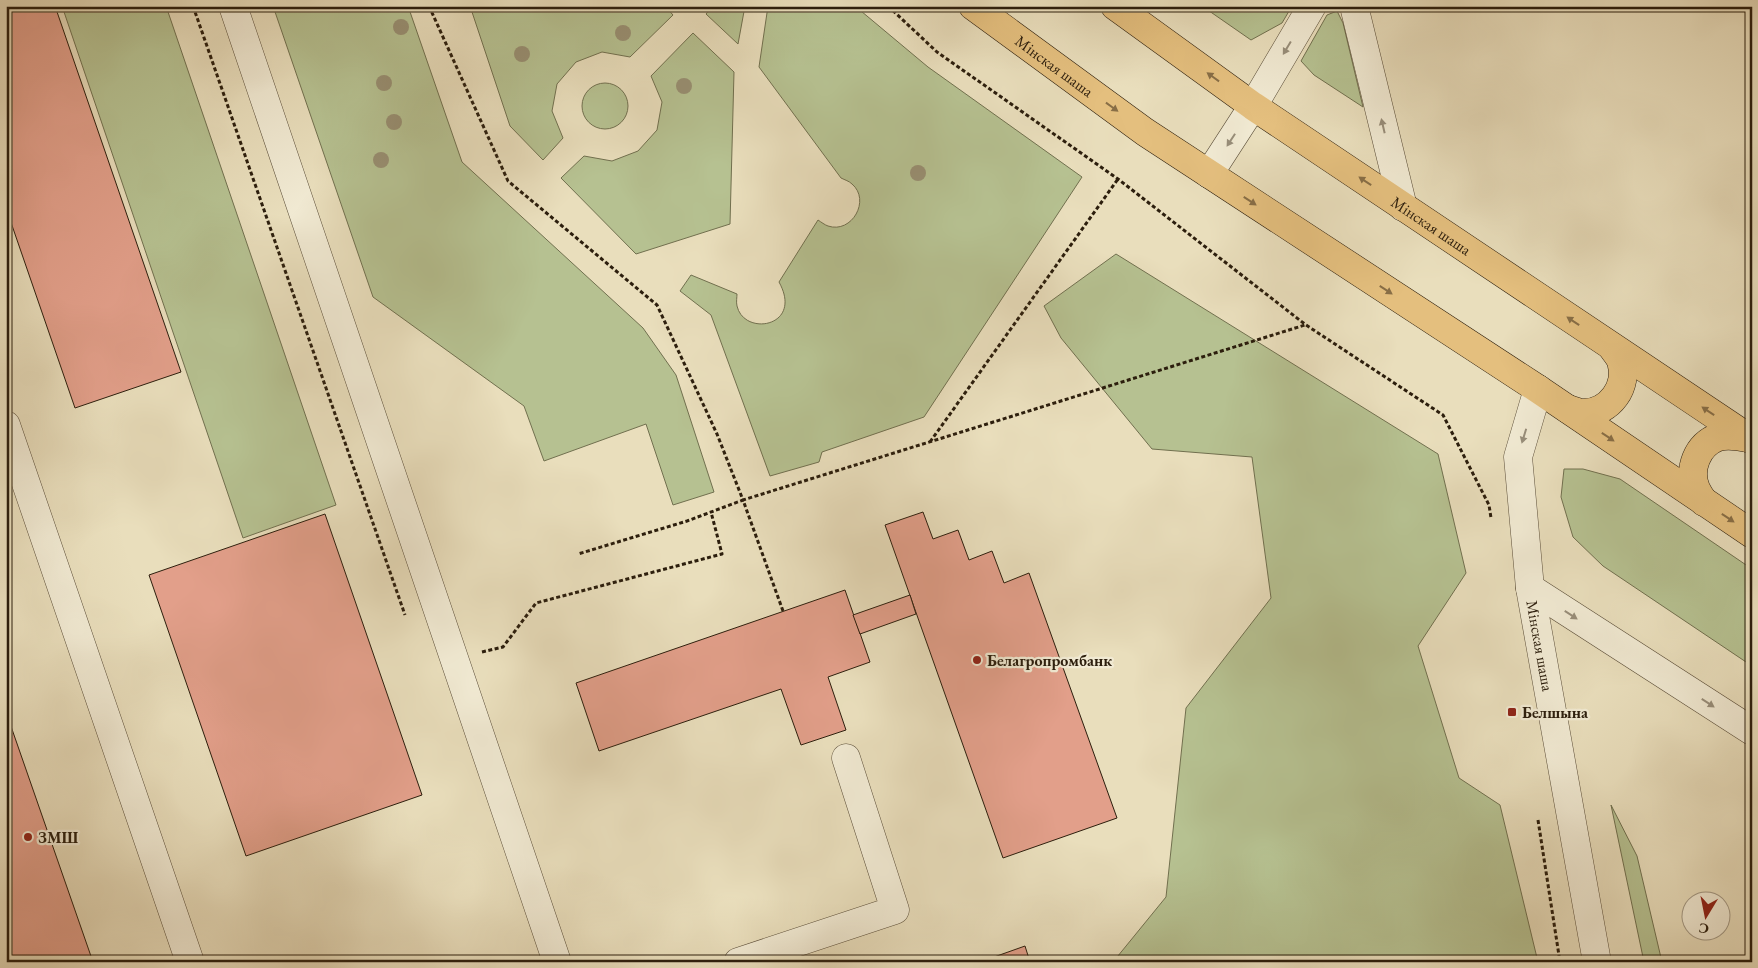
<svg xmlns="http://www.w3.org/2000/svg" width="1758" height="968" viewBox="0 0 1758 968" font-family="'EB Garamond',serif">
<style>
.green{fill:#b6c191;stroke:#71704f}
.building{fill:#e29f8a;stroke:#2c1e0d}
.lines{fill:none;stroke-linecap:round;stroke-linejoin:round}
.minor-casing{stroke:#5b4e39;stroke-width:29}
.major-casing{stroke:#2c1e0d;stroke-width:29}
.path{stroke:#2c1e0d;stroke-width:3;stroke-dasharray:4 2.5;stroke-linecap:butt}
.minor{stroke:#f1ead3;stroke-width:28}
.major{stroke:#e4bf7e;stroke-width:28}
.tree{fill:#988f72}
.oneway{fill:#988e7a}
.oneway2{fill:#886e46}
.poi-dot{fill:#8f2418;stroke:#f1ead3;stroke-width:2}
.labels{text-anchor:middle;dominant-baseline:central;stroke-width:4.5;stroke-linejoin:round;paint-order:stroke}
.street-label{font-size:16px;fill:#2c1e0d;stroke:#f1ead3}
.poi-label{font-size:16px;font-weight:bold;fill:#2c1e0d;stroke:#f1ead3;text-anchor:start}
</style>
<rect width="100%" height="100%" fill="#e9debc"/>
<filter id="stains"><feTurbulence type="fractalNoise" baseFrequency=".004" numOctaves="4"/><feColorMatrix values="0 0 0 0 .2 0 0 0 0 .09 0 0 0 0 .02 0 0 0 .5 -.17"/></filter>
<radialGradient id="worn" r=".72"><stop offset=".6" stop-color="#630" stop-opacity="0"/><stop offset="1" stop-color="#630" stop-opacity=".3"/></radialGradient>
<g class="green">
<path d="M62 6H166L336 505 243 538Z"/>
<path d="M273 6H408L462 162 643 328 676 375 714 492 673 505 646 424 544 461 524 406 373 297Z"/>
<path d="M470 6H665L673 15 630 57 602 52 576 62 557 84 552 111 563 138 543 160 510 126Z"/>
<path d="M713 6H745L738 44 706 14Z"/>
<path d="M768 6H855L928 67 1082 177 924 417 822 452 819 462 770 476 711 315 680 291 691 275 737 294C737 297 736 302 737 306 744 337 804 327 779 282L818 220C821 222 825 225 828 226 852 234 871 200 852 184 849 181 845 180 841 178L759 67Z"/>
<path d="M1202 6H1292L1282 23 1251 40Z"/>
<path d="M1337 11 1343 23 1363 107 1314 75 1301 61 1327 15Z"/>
<path d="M693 33 734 72 730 224 636 254 561 178 584 156 612 161 638 151 657 130 662 102 651 76Z"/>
<circle cx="605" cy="106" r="23"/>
<path d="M1116 254 1438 454 1466 573 1418 646 1459 778 1500 805 1538 962H1113L1166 897 1186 708 1271 598 1252 457 1152 449 1061 338 1044 306Z"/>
<path d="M1564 469H1583L1620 479 1752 569V666L1603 566 1573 537 1561 497Z"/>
<path d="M1611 805 1637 856 1662 962H1644Z"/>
</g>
<g class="building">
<path d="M6 6H55L181 372 75 408 6 208Z"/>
<path d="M923 512 933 539 958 530 969 560 992 551 1004 583 1029 573 1117 818 1003 858 885 525Z"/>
<path d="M325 514 422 795 246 856 149 575Z"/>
<path d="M845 590 870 662 828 677 846 730 801 745 781 689 599 751 576 683Z"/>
<path d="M910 595 916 614 860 634 853 615Z"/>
<path d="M6 712 93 962H6Z"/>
<path d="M1025 946 1030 962H980Z"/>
</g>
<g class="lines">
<defs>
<g id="minor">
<path d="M233 6 557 962"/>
<path d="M1354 6 1403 207"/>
<path d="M1209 174 1253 106 1312 6"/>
<path id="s1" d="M1538 389 1518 457 1530 588 1597 962"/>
<path d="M6 425 190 962"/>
<path d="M1530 588 1752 731"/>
<path d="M738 962 895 910 846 758"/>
</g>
<g id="major">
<path id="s2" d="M973 6 1145 132 1538 389 1752 534"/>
<path id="s3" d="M1115 6 1253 106 1752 440"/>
<path d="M1568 409C1573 410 1578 413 1583 413 1610 413 1629 386 1621 361 1619 356 1615 352 1612 347"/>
<path d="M1704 502C1701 498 1698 493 1696 489 1688 469 1697 445 1718 437 1728 434 1738 436 1748 438"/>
</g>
</defs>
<use href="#minor" class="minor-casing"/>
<use href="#major" class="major-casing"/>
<g class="path">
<path d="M193 6 405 615"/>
<path d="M429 6 508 181 657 305 717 434 743 500 687 521 578 554"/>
<path d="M888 6 937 52 1118 179 1306 325 1443 415 1489 505 1491 518"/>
<path d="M930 442 1118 179"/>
<path d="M783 611 743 500 1305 325"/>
<path d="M482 652 503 647 536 603 722 554 711 512"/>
<path d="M1538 820 1560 962"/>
</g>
<use href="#minor" class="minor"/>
<use href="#major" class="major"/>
</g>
<g class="tree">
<circle cx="401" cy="27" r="8"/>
<circle cx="623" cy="33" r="8"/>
<circle cx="522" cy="54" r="8"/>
<circle cx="384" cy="83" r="8"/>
<circle cx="684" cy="86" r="8"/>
<circle cx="394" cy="122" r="8"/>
<circle cx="381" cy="160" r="8"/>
<circle cx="918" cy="173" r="8"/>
</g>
<defs><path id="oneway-solid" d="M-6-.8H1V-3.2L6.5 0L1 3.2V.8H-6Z" transform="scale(1.25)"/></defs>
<g class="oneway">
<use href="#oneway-solid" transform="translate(1287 48) rotate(121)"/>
<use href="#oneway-solid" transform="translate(1383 126) rotate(-103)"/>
<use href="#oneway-solid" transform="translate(1231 140) rotate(123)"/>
<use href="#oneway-solid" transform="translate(1524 436) rotate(107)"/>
<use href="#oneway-solid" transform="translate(1571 615) rotate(33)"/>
<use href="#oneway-solid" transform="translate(1708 703) rotate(33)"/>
</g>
<g class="oneway2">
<use href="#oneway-solid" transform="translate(1213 77) rotate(-144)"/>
<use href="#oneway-solid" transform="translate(1112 107) rotate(36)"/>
<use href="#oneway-solid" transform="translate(1365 181) rotate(-146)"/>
<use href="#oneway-solid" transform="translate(1250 201) rotate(33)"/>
<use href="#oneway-solid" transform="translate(1386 290) rotate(33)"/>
<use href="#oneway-solid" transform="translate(1573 321) rotate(-146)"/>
<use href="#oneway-solid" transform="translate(1708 411) rotate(-146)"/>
<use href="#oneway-solid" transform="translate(1608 437) rotate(34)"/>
<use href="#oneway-solid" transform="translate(1728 518) rotate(34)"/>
</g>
<g class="poi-dot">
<circle cx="977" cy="660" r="5"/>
<rect x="1507" y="707" width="10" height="10" rx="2.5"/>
<circle cx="28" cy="837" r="5"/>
</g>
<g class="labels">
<g class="street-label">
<text stroke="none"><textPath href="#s2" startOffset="101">Мінская шаша</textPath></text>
<text stroke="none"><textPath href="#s3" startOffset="385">Мінская шаша</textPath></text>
<text stroke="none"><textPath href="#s1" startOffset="261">Мінская шаша</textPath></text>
</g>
<g class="poi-label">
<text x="987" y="660">Белагропромбанк</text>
<text x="1522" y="712">Белшына</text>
<text x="38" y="837">ЗМШ</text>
</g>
</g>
<rect width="1758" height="968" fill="none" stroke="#e9debc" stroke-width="25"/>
<rect x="8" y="8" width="1743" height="953" fill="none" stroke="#2c1e0d" stroke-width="2.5"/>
<rect x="12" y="12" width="1733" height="943" fill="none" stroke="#2c1e0d"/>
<g transform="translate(1706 916) rotate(190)"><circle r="24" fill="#f1ead3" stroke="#a29884"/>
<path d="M0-4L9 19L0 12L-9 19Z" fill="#8f2418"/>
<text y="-8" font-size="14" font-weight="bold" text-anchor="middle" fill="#2c1e0d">С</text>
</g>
<rect width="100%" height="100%" filter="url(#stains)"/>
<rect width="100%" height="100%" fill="url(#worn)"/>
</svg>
